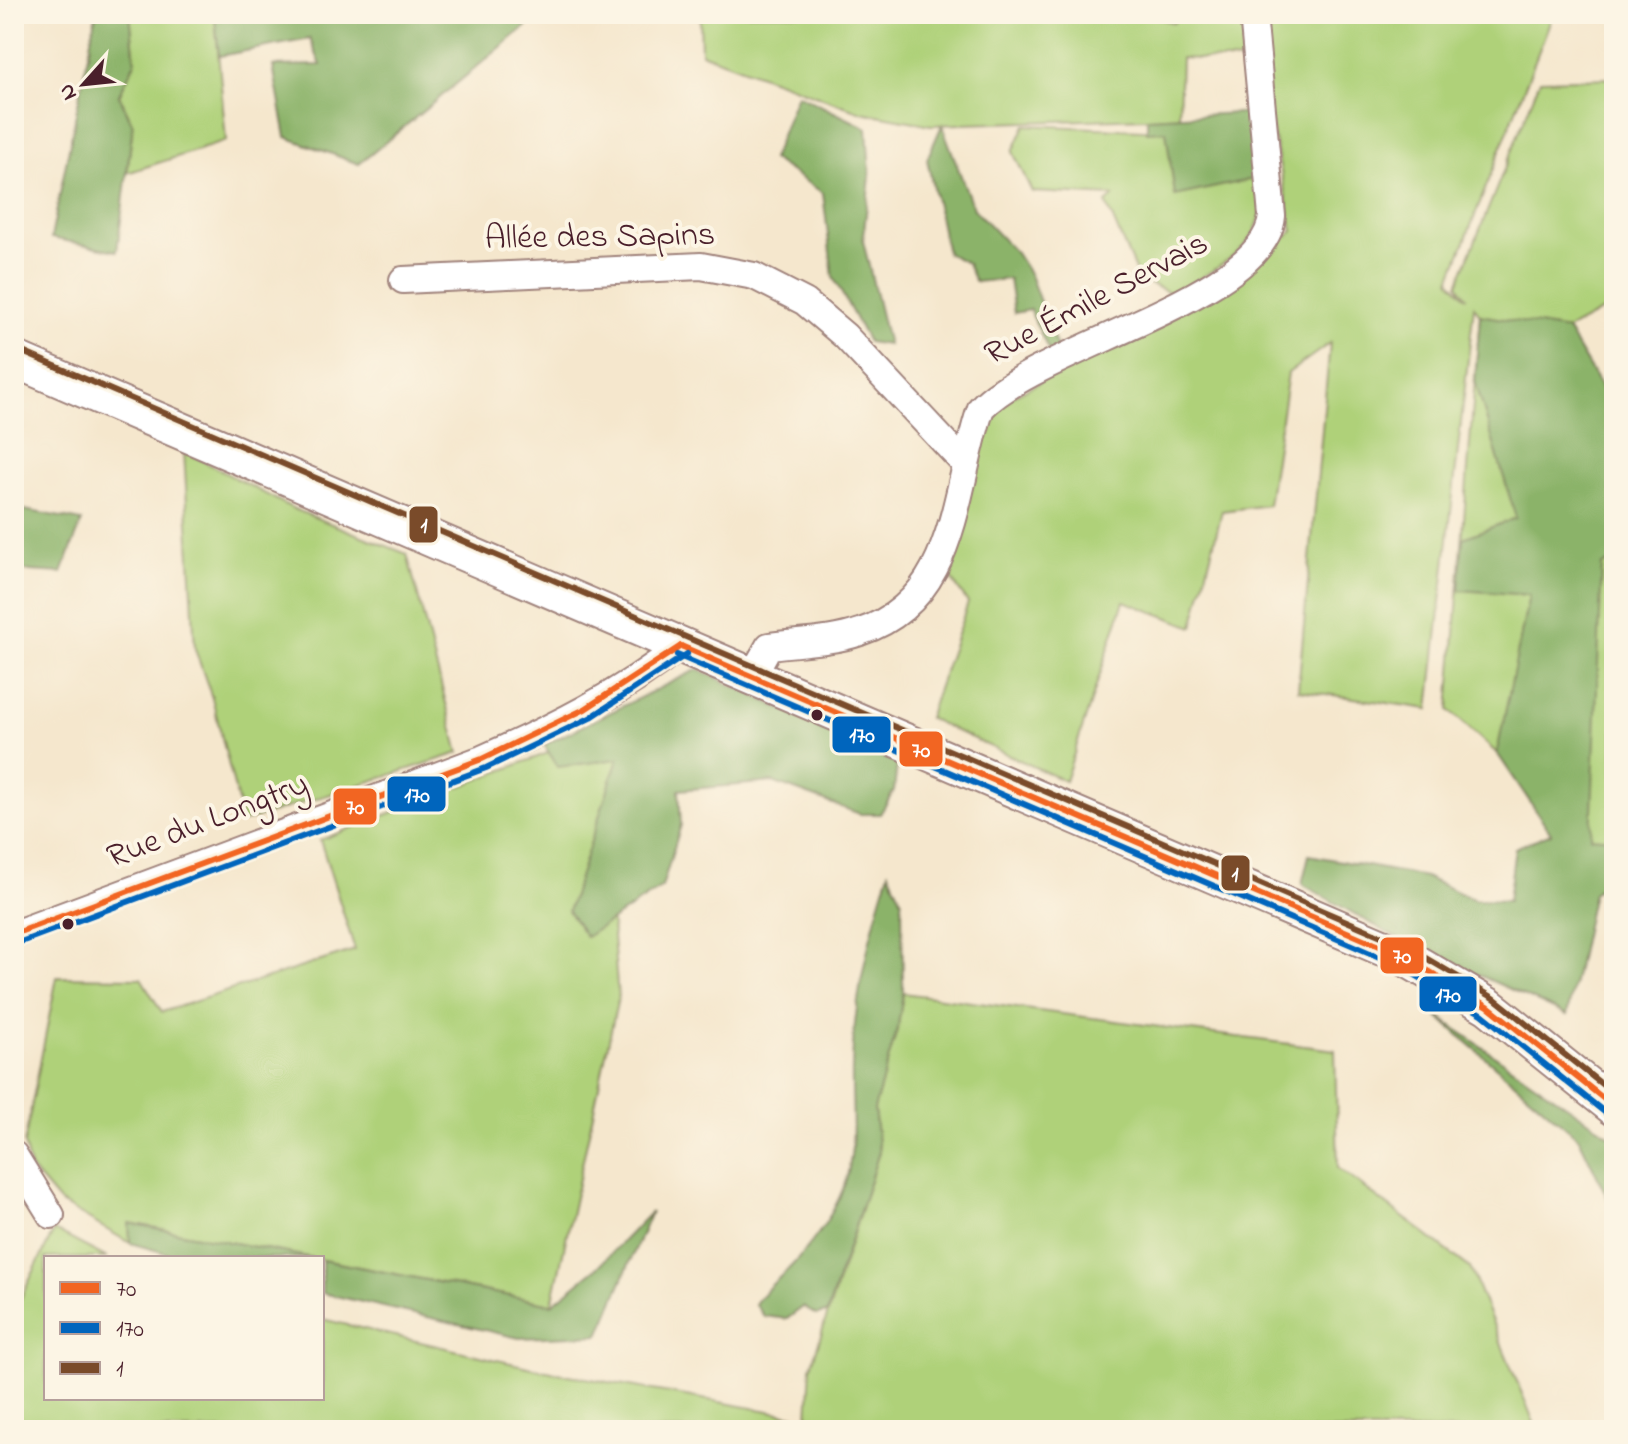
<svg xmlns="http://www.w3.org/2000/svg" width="1628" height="1444" viewBox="0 0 1628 1444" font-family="'Indie Flower',sans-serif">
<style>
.green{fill:#afd179;stroke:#7c7852;stroke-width:2}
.forest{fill:#8bb369;stroke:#6a694a;stroke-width:2}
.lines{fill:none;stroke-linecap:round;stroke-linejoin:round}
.minor-casing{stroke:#a0837c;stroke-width:30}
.secondary-casing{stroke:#a0837c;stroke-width:40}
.minor{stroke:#fff;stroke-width:26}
.secondary{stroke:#fff;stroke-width:36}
.bus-1-casing{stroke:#fcf5e5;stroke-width:12}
.bus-2-casing{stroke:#fcf5e5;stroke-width:12}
.bus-3-casing{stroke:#fcf5e5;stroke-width:12}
.bus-1{stroke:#f26522;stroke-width:6}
.bus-2{stroke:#0065bd;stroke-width:6}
.bus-3{stroke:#7a4b2a;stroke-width:6}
.bus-dot{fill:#4a1f2b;stroke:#fcf5e5;stroke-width:3}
.labels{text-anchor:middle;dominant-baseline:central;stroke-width:8;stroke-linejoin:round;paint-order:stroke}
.street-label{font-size:34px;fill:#4a1f2b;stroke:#fcf5e5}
.line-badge{stroke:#fcf5e5;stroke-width:3}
.badge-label{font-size:22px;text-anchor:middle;font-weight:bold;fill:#fff}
</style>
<rect width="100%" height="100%" fill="#fcf5e5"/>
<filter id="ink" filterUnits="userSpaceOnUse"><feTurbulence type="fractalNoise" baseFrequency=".0125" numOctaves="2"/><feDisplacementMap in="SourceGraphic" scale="16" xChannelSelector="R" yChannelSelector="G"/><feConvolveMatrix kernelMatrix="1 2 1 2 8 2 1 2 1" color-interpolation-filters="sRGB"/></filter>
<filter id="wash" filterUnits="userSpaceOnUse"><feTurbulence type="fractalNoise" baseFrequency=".006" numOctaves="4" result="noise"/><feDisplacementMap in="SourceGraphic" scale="32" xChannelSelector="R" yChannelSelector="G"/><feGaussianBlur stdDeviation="1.8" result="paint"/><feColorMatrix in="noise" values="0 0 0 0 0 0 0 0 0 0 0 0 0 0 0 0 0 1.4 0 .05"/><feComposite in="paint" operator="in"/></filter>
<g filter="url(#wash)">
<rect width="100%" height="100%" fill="#f5e7cd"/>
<g class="green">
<path d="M130 14H247L215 17 226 141 127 173 133 125 119 95 135 62Z"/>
<path d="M700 14H1146L1174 23 1177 14H1247L1244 61 1181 58 1179 117 931 125 861 112 701 53Z"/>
<path d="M1259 14H1553L1450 280 1467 298 1458 284 1540 80 1614 78V305L1567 330 1614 409V841L1591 838 1449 710 1480 315 1474 306 1429 709 1298 690 1330 343 1288 373 1268 505 1222 511 1193 627 1124 601 1065 781 928 718 968 603 947 572 990 408 1241 277 1293 231 1269 113Z"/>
<path d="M1025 125 1166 131 1263 177C1270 248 1225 262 1173 294L1139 279 1106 203 1114 196 1032 192 1013 152Z"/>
<path d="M184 451 294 509 407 554 459 753 243 822 212 698 195 649Z"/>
<path d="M644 739 611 911 618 998 552 1304 130 1223V1243L59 1202 30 1168 24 1144 57 977 141 978 162 1012 355 950 320 840 561 748Z"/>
<path d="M903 993 1335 1050 1338 1168 1470 1268 1537 1430H14V1312L54 1230 107 1258H46V1398H322V1319L541 1370 808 1418 811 1367 879 1152 874 1109 898 1026Z"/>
</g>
<g class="forest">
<path d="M96 14H130L135 62 119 95 133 125 117 251 51 238Z"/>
<path d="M247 14H541L359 164 286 137 273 66 321 65 310 39 219 56 215 17Z"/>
<path d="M797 94 867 128 870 176 863 241 888 345 868 342 833 277 823 193 772 159Z"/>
<path d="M1256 112 1263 177 1175 196 1166 131 1147 132V118Z"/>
<path d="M942 125 973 208 1016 253 1030 275 1058 350 1050 354 1030 310 1014 313 1009 279 975 282 967 263 947 253 927 159Z"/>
<path d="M1480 315 1567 330 1614 409V562L1602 565 1591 837 1614 839V887L1602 886 1593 893 1567 1015 1395 937 1302 884 1309 855 1425 877 1475 900 1508 901 1515 848 1551 833 1497 753 1529 595 1459 590 1463 538 1516 518 1475 381Z"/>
<path d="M14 508 82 521 62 573 14 570Z"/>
<path d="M698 669 897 764 894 791 880 814H860L773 782 679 790 681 825 662 887 586 937 568 911 618 759 558 767 544 745Z"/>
<path d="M889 872 902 901 903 993 898 1026 874 1109 879 1152 827 1313 816 1315 803 1307 787 1319 764 1316 755 1304C767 1286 782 1277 796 1261 814 1241 833 1214 843 1189 858 1150 851 1109 852 1069 853 1002 869 935 889 872Z"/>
<path d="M1433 1013 1614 1138V1211L1579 1138Z"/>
<path d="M651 1212 599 1335 519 1338 322 1293V1260L552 1304 598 1267Z"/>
<path d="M129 1223 313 1258H183L130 1243Z"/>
</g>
</g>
<g filter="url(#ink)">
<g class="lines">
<defs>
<g id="minor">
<path d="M403 280 701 266 754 276 805 302 845 336 964 463"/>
<path d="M752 676 769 646C799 642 832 642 860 632 958 600 953 491 981 408 1037 348 1266 297 1272 216L1253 14"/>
<path d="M14 934 482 759C552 728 621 694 681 646"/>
<path d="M14 1155 51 1215"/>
</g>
<path id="secondary" d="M14 359 1403 956 1488 1006 1614 1107"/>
</defs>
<use href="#minor" class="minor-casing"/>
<use href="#secondary" class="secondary-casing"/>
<use href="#minor" class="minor"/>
<use href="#secondary" class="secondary"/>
<defs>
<g id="bus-1">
<path d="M681 646 1403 956 1488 1006 1614 1107"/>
<path d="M14 934 482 759 585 709 681 646"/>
</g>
<g id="bus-2">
<path d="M677 655 1398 965 1482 1014 1608 1115"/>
<path d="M18 943 486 768 590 718 687 654"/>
</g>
<path id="bus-3" d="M18 350 1407 947 1494 998 1614 1094"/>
</defs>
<use href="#bus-1" class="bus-1-casing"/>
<use href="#bus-2" class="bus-2-casing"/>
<use href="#bus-3" class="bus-3-casing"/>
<use href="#bus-1" class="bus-1"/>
<use href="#bus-2" class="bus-2"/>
<use href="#bus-3" class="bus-3"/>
</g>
</g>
<g class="bus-dot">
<circle cx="817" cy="715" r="7"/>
<circle cx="68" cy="924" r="7"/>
</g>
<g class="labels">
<g class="street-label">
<text transform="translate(600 238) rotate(-1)">Allée des Sapins</text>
<text transform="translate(1097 300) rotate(-28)">Rue Émile Servais</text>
<text transform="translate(208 822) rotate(-21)">Rue du Longtry</text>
</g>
</g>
<g class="line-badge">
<rect x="408" y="505" width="31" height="39" rx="8" fill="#7a4b2a"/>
<rect x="831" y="715" width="61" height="39" rx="8" fill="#0065bd"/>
<rect x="898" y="730" width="46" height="38" rx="8" fill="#f26522"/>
<rect x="386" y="775" width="61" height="38" rx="8" fill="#0065bd"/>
<rect x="332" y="787" width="46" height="39" rx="8" fill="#f26522"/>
<rect x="1220" y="854" width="31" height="38" rx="8" fill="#7a4b2a"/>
<rect x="1379" y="936" width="46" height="39" rx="8" fill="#f26522"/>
<rect x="1418" y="975" width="60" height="38" rx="8" fill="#0065bd"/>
</g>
<g class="badge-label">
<text x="424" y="532">1</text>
<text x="862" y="742">170</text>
<text x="921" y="757">70</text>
<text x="417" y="802">170</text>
<text x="355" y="814">70</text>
<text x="1235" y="881">1</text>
<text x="1402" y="963">70</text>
<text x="1448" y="1002">170</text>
</g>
<rect width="1628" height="1444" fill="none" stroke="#fcf5e5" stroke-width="48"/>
<rect x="44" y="1256" width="280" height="144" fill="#fcf5e5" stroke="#b59f9b" stroke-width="2"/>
<rect x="60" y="1282" width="40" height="12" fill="#f26522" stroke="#b59f9b" stroke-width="2"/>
<text x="116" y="1296" font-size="24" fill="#4a1f2b">70</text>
<rect x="60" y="1322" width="40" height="12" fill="#0065bd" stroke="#b59f9b" stroke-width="2"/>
<text x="116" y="1336" font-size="24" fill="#4a1f2b">170</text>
<rect x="60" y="1362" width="40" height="12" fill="#7a4b2a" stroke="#b59f9b" stroke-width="2"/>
<text x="116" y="1376" font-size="24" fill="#4a1f2b">1</text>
<g transform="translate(84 84) rotate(243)" stroke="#fcf5e5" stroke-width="6" paint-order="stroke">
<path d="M0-6L14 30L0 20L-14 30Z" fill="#4a1f2b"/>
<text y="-12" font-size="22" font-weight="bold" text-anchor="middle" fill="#4a1f2b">N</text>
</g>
</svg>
